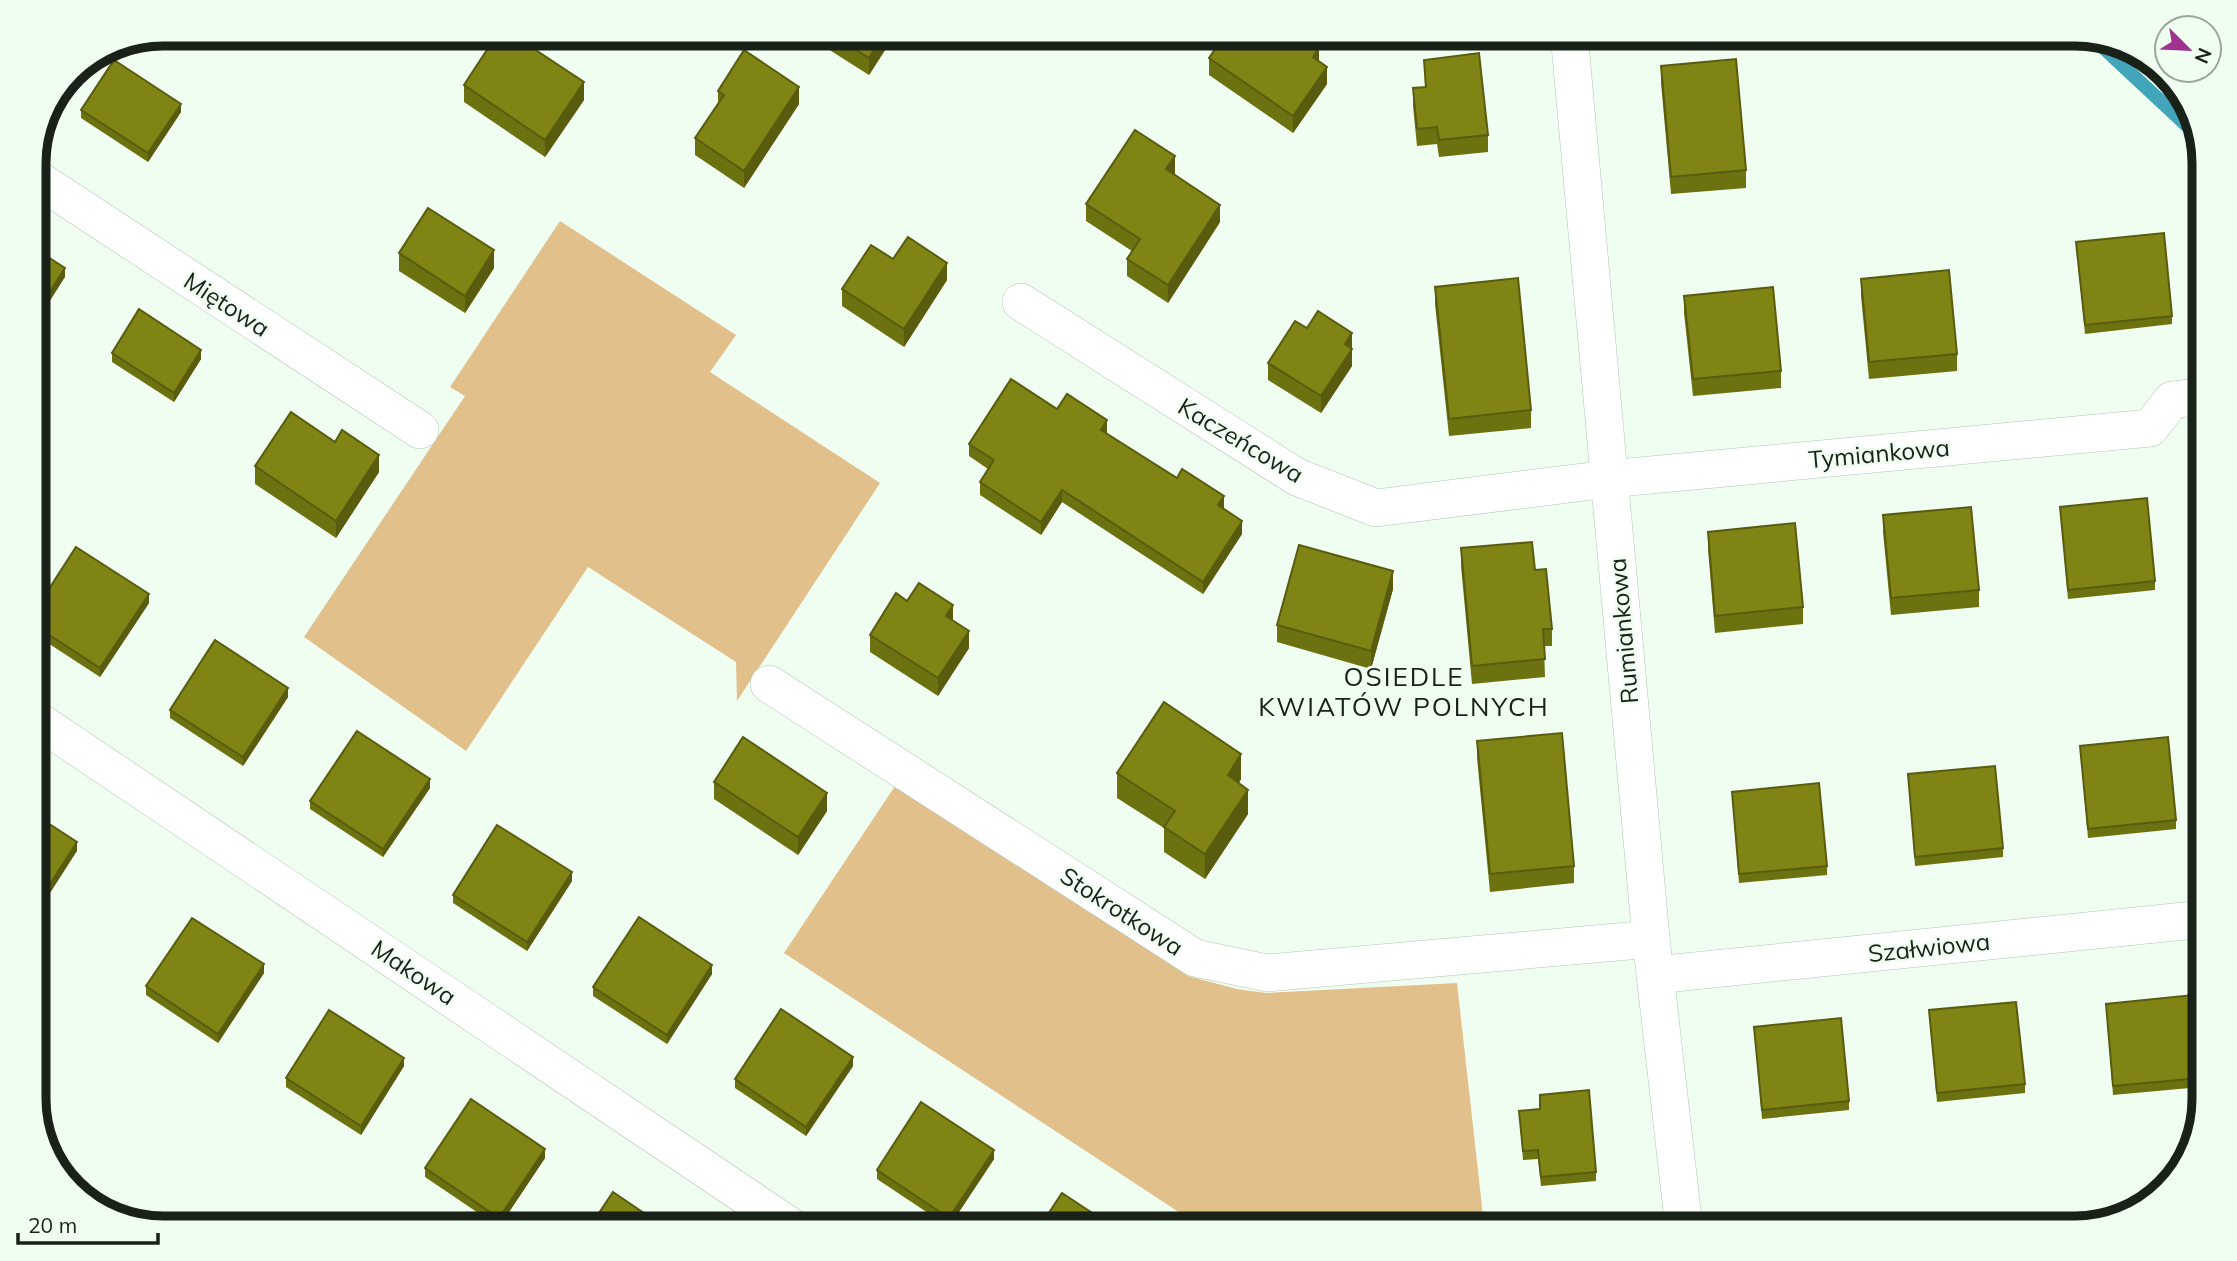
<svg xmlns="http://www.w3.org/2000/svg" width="2237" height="1261" viewBox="0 0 2237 1261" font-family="Mulish,sans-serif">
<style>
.green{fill:#e2c08b}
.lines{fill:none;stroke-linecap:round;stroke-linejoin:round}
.stream{stroke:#42a5b9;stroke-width:14}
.street-casing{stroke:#afc6b1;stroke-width:38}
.street{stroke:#fff;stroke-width:37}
.wall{fill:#6d7211}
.shaded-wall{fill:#595c0e}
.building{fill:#7f8414;stroke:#595c0e;stroke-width:2}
.labels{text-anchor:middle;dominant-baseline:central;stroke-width:5;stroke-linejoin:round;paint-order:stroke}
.street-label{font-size:24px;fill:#192119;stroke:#f0fef1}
.neighbourhood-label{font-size:26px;letter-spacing:2px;fill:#192119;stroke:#f0fef1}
.rim{fill:none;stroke:#192119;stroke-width:9}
</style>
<rect width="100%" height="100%" fill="#f0fef1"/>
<g class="green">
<path d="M560 221 736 335 710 372 880 483 737 701 736 662 588 567 466 751 304 637 465 396 450 387Z"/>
<path d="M897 783 1188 976 1237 989 1266 993 1457 983 1483 1215 1386 1228H1207L1200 1226 784 953Z"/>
</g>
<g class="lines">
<path class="stream" d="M2093 38 2197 135"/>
<defs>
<g id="street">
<path d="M1569 33 1651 939 1684 1228"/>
<path d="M34 177 420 430"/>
<path d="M1021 302 1297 477 1376 508 1608 479 2150 428 2172 400 2204 396"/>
<path d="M769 684 1195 958 1267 973 1651 939"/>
<path d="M34 718 793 1228"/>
<path d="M1655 975 2204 919"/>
</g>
</defs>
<use href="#street" class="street-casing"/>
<use href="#street" class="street"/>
</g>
<g class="wall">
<path d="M809 33H896L869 75 809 37Z"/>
<path d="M1209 58 1319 61 1327 84 1293 133 1209 75Z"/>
<path d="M1424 60 1488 135V152L1439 157 1437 144 1417 146 1413 106V88L1425 87Z"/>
<path d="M1661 66 1746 170V188L1671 194 1661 83Z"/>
<path d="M464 85 584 100 545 157 464 102Z"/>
<path d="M718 91 799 104 744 188 695 155V138L718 104Z"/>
<path d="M81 110 181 112 148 162 81 118Z"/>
<path d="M1175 174 1174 175 1220 222 1168 303 1127 276V259L1132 251 1086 221V204Z"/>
<path d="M2076 242 2172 316V324L2085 334Z"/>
<path d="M399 253 494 268 465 313 399 271Z"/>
<path d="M893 259 947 280 904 347 842 306V289Z"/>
<path d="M1861 279 1957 354V371L1869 379 1861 296Z"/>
<path d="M1435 287 1531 410V428L1449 436 1435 304Z"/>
<path d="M1684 296 1781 371V388L1693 396 1684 313Z"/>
<path d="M1307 328 1352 333V366L1321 413 1268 380V363Z"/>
<path d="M112 353 201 359 174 402 112 362Z"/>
<path d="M1057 409 1107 432V433L1224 509 1242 534 1203 594 1062 502 1041 535 980 495V482L988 469 969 456V444Z"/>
<path d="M255 466 379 472 336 538 255 484Z"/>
<path d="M2060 507 2155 581V590L2068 599Z"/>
<path d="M1883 515 1979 590V607L1891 615 1883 532Z"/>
<path d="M1708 532 1803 607V624L1715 633 1708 549Z"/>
<path d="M1461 548 1535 570 1552 629V646H1544L1545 677 1472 684 1461 566Z"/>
<path d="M1393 589 1371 669 1277 642V625Z"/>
<path d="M907 601 953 621 969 648 938 696 870 652V635Z"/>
<path d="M149 603 100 677 34 634V612Z"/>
<path d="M288 697 243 766 170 718V710Z"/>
<path d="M1477 741 1574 866V883L1490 892 1477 758Z"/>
<path d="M2080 746 2176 820V829L2088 838Z"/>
<path d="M1117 773 1241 779 1239 783 1248 814 1205 879 1164 852V828L1117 798Z"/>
<path d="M1908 774 2003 848V857L1915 866Z"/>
<path d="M714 782 827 811 798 855 714 799Z"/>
<path d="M430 788 383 857 310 809V801Z"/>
<path d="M1732 792 1827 866V875L1739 883Z"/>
<path d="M572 881 527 951 453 903V895Z"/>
<path d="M264 973 218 1043 146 995V986Z"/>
<path d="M712 974 667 1044 593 996V987Z"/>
<path d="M2106 1004 2201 1078V1087L2113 1095Z"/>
<path d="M1929 1010 2025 1084V1093L1937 1102Z"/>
<path d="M1754 1027 1849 1101V1110L1762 1119Z"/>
<path d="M404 1066 361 1135 286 1087V1078Z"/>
<path d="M853 1066 806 1136 735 1088V1079Z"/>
<path d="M1519 1111 1596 1172V1181L1541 1186 1538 1159 1523 1160Z"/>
<path d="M545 1158 499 1227 425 1177V1168Z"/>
<path d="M994 1159 949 1227 877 1179V1170Z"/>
</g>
<g class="shaded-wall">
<path d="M885 33H896L869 75V58Z"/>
<path d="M1319 48V65L1313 57Z"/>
<path d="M1327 67V84L1293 133V116Z"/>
<path d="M584 82V100L545 157V140Z"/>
<path d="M799 87V104L744 188V171Z"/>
<path d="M181 104V112L148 162V153Z"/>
<path d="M1175 156V174L1166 187V169Z"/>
<path d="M1220 205V222L1168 303V285Z"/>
<path d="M494 250V268L465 313V296Z"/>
<path d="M947 263V280L904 347V329Z"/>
<path d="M65 268V277L34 326V317Z"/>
<path d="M1352 333V366L1321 413V396L1345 344Z"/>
<path d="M201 350V359L174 402V393Z"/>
<path d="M1107 420V432L1101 442V430Z"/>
<path d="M379 455V472L336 538V521Z"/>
<path d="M1062 490V502L1041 535V522Z"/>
<path d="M1224 496V509L1218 505Z"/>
<path d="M1242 521V534L1203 594V582Z"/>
<path d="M1393 571V589L1371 669V651Z"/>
<path d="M149 594V603L100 677V668Z"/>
<path d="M953 605V623L946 616Z"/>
<path d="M969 631V648L938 696V678Z"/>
<path d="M288 688V697L243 766V757Z"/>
<path d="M1241 754V779L1228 800V775Z"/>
<path d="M430 779V788L383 857V849Z"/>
<path d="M1248 790V814L1205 879V854Z"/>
<path d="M827 793V811L798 855V837Z"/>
<path d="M77 842V851L34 918V909Z"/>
<path d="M572 872V881L527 951V942Z"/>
<path d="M264 964V973L218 1043V1034Z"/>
<path d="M712 965V974L667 1044V1035Z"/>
<path d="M853 1057V1066L806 1136V1127Z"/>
<path d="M404 1058V1066L361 1135V1126Z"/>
<path d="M545 1149V1158L499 1227V1218Z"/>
<path d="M994 1150V1159L949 1227V1218Z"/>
</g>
<g class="building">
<path d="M498 33H510L584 82 545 140 464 85Z"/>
<path d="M830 33H885L869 58Z"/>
<path d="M1226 33H1298L1319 48 1313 57 1327 67 1293 116 1209 58Z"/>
<path d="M744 50 799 87 744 171 695 138 724 95 718 91Z"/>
<path d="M1479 53 1488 135 1439 140 1437 127 1417 129 1413 88 1426 87 1424 60Z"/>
<path d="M1736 59 1746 170 1671 177 1661 66Z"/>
<path d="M114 60 181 104 148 153 81 110Z"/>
<path d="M1135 130 1175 156 1166 169 1220 205 1168 285 1127 259 1140 239 1086 204Z"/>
<path d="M428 208 494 250 465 296 399 253Z"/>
<path d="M2164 233 2172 316 2085 325 2076 242Z"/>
<path d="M908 237 947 263 904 329 842 289 871 245 893 259Z"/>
<path d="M34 248 65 268 34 317Z"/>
<path d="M1949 270 1957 354 1869 362 1861 279Z"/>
<path d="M1518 278 1531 410 1449 419 1435 287Z"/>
<path d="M1773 287 1781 371 1693 379 1684 296Z"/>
<path d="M139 309 201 350 174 393 112 353Z"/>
<path d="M1318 311 1352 333 1345 344 1352 349 1321 396 1268 363 1295 321 1307 328Z"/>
<path d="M1011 379 1057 409 1067 394 1107 420 1101 430 1177 478 1182 469 1224 496 1218 505 1242 521 1203 582 1062 490 1041 522 980 482 994 460 969 444Z"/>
<path d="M291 412 335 442 342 430 379 455 336 521 255 466Z"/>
<path d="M2147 498 2155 581 2068 590 2060 507Z"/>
<path d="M1971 507 1979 590 1891 598 1883 515Z"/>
<path d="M1795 523 1803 607 1715 616 1708 532Z"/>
<path d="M1532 542 1535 570 1546 569 1552 629H1543L1545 659 1472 666 1461 548Z"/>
<path d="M1299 545 1393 571 1371 651 1277 625Z"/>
<path d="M76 547 149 594 100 668 34 625V612Z"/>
<path d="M919 583 953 605 946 616 969 631 938 678 870 635 896 593 907 601Z"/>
<path d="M215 640 288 688 243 757 170 710Z"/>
<path d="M1164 702 1241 754 1228 775 1248 790 1205 854 1164 827 1175 811 1117 773Z"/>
<path d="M357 731 430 779 383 849 310 801Z"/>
<path d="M1562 733 1574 866 1490 874 1477 741Z"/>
<path d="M743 737 827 793 798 837 714 782Z"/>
<path d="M2168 737 2176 820 2088 829 2080 746Z"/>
<path d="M1995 766 2003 848 1915 857 1908 774Z"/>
<path d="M1819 783 1827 866 1739 874 1732 792Z"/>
<path d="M34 814 77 842 34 909Z"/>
<path d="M497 825 572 872 527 942 453 895Z"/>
<path d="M639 917 712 965 667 1035 593 987Z"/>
<path d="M192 918 264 964 218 1034 146 986Z"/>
<path d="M2193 995 2201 1078 2113 1086 2106 1004Z"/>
<path d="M2016 1002 2025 1084 1937 1093 1929 1010Z"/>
<path d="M781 1009 853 1057 806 1127 735 1079Z"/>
<path d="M329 1010 404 1058 361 1126 286 1078Z"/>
<path d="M1841 1018 1849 1101 1762 1110 1754 1027Z"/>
<path d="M1589 1090 1596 1172 1541 1177 1538 1150 1523 1151 1519 1111 1540 1109V1095Z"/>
<path d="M471 1099 545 1149 499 1218 425 1168Z"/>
<path d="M921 1102 994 1150 949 1218 877 1170Z"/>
<path d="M613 1192 666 1228H589Z"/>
<path d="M1062 1193 1115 1228H1039Z"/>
</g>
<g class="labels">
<g class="street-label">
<text transform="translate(227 304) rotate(33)">Miętowa</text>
<text transform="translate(1241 440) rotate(31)">Kaczeńcowa</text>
<text transform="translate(1879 453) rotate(-5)">Tymiankowa</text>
<text transform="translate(1623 631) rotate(-95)">Rumiankowa</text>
<text transform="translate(1122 911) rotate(33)">Stokrotkowa</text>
<text transform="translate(1929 947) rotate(-6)">Szałwiowa</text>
<text transform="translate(414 972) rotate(34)">Makowa</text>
</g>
<g class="neighbourhood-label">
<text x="1404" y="676">OSIEDLE<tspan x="1404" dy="30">KWIATÓW POLNYCH</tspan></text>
</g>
</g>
<path d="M0 0H2237V1261H0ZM163 46H2075A117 117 0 0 1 2192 163V1099A117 117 0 0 1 2075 1216H163A117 117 0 0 1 46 1099V163A117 117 0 0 1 163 46Z" fill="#f0fef1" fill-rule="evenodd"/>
<path class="rim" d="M163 46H2075A117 117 0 0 1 2192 163V1099A117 117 0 0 1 2075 1216H163A117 117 0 0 1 46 1099V163A117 117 0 0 1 163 46Z"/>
<g transform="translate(2188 49) rotate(114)"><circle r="33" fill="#f0fef1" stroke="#9aa69b" stroke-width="2"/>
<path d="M0-5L12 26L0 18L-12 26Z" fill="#9f318f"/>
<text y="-10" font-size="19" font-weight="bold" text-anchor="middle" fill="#192119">N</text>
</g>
<path d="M18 1233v10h140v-10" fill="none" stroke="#192119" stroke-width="3.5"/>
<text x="28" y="1233" font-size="21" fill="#192119" stroke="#f0fef1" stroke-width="5" paint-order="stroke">20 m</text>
</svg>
